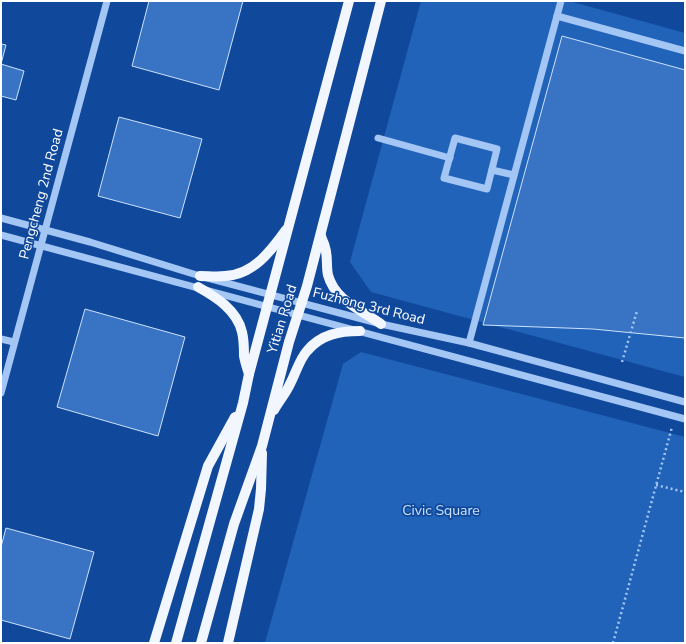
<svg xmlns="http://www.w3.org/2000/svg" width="686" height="644" viewBox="0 0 686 644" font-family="'Nunito Sans',sans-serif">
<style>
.green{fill:#2263ba}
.building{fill:#3973c3;stroke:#cce2fe}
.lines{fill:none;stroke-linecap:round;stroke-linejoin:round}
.path{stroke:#a4c6f5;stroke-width:2.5;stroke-dasharray:2 3;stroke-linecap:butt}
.minor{stroke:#a4c6f5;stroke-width:7}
.major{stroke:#f2f6ff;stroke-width:10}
.labels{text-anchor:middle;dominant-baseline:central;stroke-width:3.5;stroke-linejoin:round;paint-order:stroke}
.street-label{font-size:14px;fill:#fff;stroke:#10499c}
.park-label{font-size:14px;fill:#cce2fe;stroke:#10499c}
</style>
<rect width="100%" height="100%" fill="#10499c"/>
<g class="green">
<path d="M421 1H569L685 33V377L371 292 350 262Z"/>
<path d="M361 352 685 437V643H265L343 364Z"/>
</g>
<g class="building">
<path d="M149 1H243L219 90 132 66Z"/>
<path d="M562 36 685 70V338L593 329 483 325Z"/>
<path d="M1 44 6 45 1 64Z"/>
<path d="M1 64 24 71 16 100 1 96Z"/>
<path d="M119 117 202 139 180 218 98 196Z"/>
<path d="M85 309 185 337 158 436 57 407Z"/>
<path d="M6 528 94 552 70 639 1 620V547Z"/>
</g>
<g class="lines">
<g class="path">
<path d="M622 362 637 311"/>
<path d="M656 485 685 492"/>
<path d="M613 643 672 427"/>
</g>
<g class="minor">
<path d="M557 16 685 51"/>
<path d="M378 138 450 158"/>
<path d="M455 138 497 149 487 189 444 178Z"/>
<path d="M492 170 514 175"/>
<path d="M1 218 90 242 200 276 381 324 469 343 685 402"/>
<path d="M1 235 685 419"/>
<path d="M1 339 14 342"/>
<path d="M469 343 561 1"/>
<path d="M1 393 107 1"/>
</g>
<g class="major">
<path d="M321 236C322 240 324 243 325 247 328 256 326 266 328 275 335 301 362 310 381 324"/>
<path d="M200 276C208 276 217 277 225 276 253 275 271 251 286 230"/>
<path d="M198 287C216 297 237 310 242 332 244 340 244 348 244 356 245 362 247 368 249 374"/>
<path d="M274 410C279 401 286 393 290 384 296 373 299 360 307 351 321 334 340 331 360 331"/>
<path d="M154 643 208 466 235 417"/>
<path d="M176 643 243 403 249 374 349 1"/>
<path d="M201 643 234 524 262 446 289 342 307 286 381 1"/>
<path d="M228 643 259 509 261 489 262 453"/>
</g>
</g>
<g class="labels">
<g class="street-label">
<text transform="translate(41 194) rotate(-75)">Pengcheng 2nd Road</text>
<text transform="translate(369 306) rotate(14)">Fuzhong 3rd Road</text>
<text transform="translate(282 319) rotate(-73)">Yitian Road</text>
</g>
<g class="park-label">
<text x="441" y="510">Civic Square</text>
</g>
</g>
<rect width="686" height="644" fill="none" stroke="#ffffff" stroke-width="4"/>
</svg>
